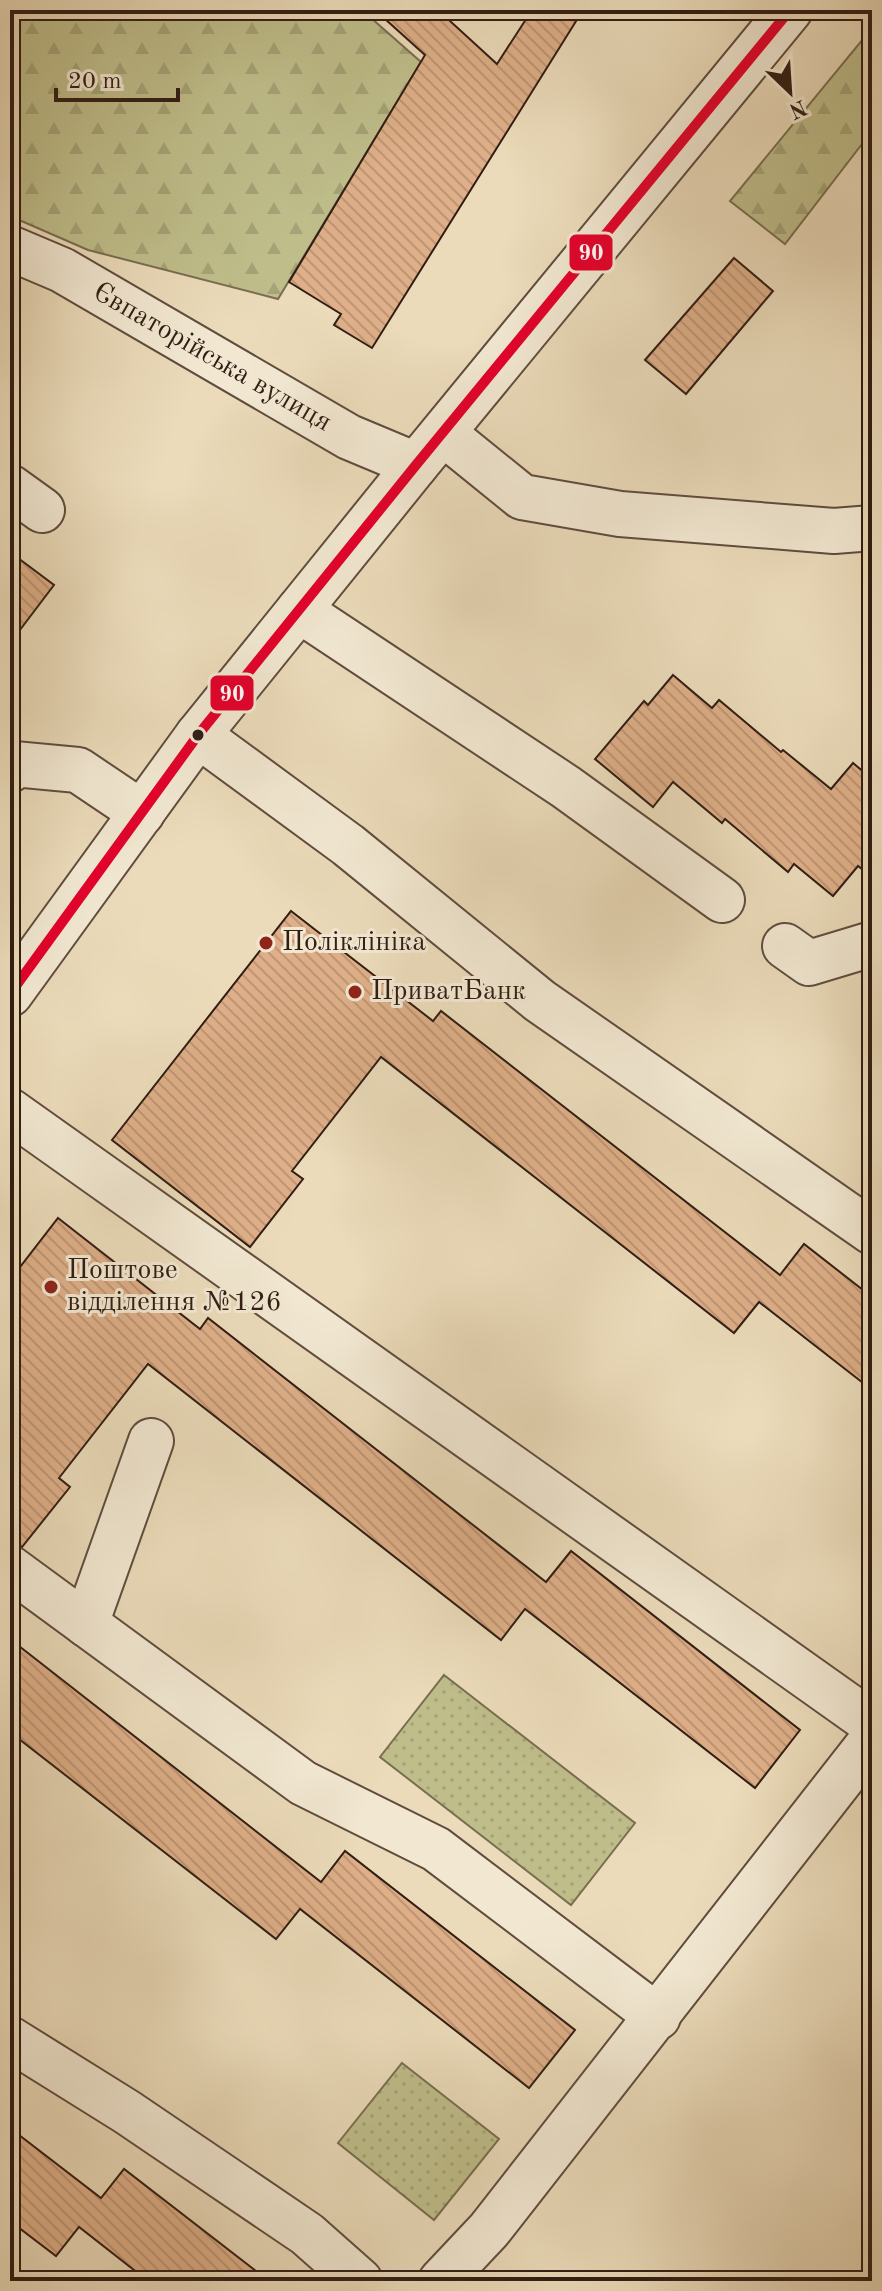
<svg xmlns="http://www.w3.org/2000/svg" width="882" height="2291" viewBox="0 0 882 2291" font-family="'Old Standard TT',serif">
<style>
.forest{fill:url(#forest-firs);stroke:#786e50;stroke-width:2}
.park{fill:url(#park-dots);stroke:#786e50;stroke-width:2}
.building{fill:url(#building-back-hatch);stroke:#311d14;stroke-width:2}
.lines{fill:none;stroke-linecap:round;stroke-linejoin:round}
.minor-casing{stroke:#604c3e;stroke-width:48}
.minor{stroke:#f2e8d2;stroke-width:44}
.bus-1-casing{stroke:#f2e8d2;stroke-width:16}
.bus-1{stroke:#e4002b;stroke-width:10}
.bus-dot{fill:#311d14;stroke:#f2e8d2;stroke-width:3}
.poi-dot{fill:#8f2418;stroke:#f2e8d2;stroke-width:3}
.labels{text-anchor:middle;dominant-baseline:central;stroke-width:6;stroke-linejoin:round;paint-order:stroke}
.street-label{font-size:28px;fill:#311d14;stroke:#f2e8d2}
.poi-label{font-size:28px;fill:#311d14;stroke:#f2e8d2;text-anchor:start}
.line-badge{stroke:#f2e8d2;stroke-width:3}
.badge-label{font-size:22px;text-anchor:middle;font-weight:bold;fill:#fff}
</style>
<defs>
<pattern id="forest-firs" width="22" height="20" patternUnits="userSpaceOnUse" patternTransform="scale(2)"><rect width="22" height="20" fill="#bfbe8b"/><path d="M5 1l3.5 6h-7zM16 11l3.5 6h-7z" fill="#a5a377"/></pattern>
<pattern id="park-dots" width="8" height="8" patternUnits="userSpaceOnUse" patternTransform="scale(2)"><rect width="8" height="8" fill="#bfbe8b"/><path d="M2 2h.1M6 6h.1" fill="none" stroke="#a5a377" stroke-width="1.8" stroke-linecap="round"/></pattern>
<pattern id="building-back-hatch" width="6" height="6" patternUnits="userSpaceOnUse" patternTransform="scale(2)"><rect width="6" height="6" fill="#deaf88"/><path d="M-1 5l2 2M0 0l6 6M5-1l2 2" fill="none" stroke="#bf9674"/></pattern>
</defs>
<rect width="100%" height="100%" fill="#ebdbba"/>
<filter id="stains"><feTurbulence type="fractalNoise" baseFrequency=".0025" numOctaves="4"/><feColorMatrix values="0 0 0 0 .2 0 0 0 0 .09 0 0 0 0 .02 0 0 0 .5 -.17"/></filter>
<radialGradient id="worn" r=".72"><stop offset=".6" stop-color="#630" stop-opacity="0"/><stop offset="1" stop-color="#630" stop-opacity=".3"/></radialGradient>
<g class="forest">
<path d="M10 10H362L421 62 278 299 88 250 10 216Z"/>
<path d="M872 28V131L785 244 730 201Z"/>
</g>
<g class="park">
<path d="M444 1675 635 1823 571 1905 380 1757Z"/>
<path d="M402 2063 499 2139 434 2220 338 2143Z"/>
</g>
<g class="building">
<path d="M375 10H438L497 64 532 10H583L372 348 334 325 341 314 289 282 425 55Z"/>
<path d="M734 258 773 291 686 394 645 360Z"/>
<path d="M10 552 54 585 10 643Z"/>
<path d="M673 675 712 708 719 700 781 752 783 750 831 789 853 763 872 779V877L858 866 833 896 794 864 788 872 725 819 722 823 673 782 653 807 595 759 644 701 648 705Z"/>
<path d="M291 911 433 1021 441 1011 780 1275 804 1244 872 1297V1390L759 1302 734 1333 381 1057 292 1171 303 1179 250 1247 112 1140Z"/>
<path d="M58 1218 200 1329 208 1318 546 1582 571 1551 800 1730 755 1788 525 1609 501 1640 148 1364 59 1478 70 1487 22 1547 10 1543V1280Z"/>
<path d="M10 1639 321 1882 345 1851 575 2030 529 2088 300 1909 276 1939 10 1732Z"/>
<path d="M10 2128 101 2198 124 2169 269 2281H148L79 2227 56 2256 10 2221Z"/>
</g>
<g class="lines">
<defs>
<g id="minor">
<path d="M10 248 62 270 349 437 416 465"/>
<path d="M443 433 522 497 620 514 834 531 872 528"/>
<path d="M10 487 42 510"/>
<path d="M299 610 566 787 722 900"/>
<path d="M198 735 348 845 540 1001 872 1232"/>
<path d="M10 770 14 764 78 770 142 813"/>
<path d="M785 946 809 963 872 944"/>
<path d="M10 994 198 735 416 465 790 10"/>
<path d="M10 1111 872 1723"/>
<path d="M10 1568 303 1783 436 1849 658 2017"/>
<path d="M86 1624 151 1441"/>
<path d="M10 2039 127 2112 307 2234 360 2281"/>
<path d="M441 2281 489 2230 872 1740"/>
</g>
</defs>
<use href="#minor" class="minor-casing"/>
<use href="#minor" class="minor"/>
<defs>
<path id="bus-1" d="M10 994 198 735 416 465 790 10"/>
</defs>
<use href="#bus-1" class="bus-1-casing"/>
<use href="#bus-1" class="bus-1"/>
</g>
<circle class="bus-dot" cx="198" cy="735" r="7"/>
<g class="poi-dot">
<circle cx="266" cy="943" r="8"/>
<circle cx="355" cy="992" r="8"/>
<circle cx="51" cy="1287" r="8"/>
</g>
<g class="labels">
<g class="street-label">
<text transform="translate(212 358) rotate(30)">Євпаторійська вулиця</text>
</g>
<g class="poi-label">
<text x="282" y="943">Поліклініка</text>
<text x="371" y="992">ПриватБанк</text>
<text x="67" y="1271">Поштове<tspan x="67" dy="32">відділення №126</tspan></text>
</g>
</g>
<g class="line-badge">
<rect x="568" y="233" width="46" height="39" rx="8" fill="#e4002b"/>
<rect x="209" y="674" width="46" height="38" rx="8" fill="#e4002b"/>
</g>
<g class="badge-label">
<text x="591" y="260">90</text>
<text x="232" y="701">90</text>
</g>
<rect width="882" height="2291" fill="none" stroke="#ebdbba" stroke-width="40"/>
<rect x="12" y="12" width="858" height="2267" fill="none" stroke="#311d14" stroke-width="4"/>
<rect x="20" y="20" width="842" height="2251" fill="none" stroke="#311d14" stroke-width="2"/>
<g transform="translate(790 92) rotate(155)" stroke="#f2e8d2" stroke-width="6" paint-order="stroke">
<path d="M0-6L14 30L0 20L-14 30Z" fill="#311d14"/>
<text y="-12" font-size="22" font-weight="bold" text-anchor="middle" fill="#311d14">N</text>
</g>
<path d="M56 88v12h122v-12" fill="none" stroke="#311d14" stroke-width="4"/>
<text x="68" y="88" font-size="24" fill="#311d14" stroke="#f2e8d2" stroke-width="6" paint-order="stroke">20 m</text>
<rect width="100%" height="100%" filter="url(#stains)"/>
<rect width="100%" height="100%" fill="url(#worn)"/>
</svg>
